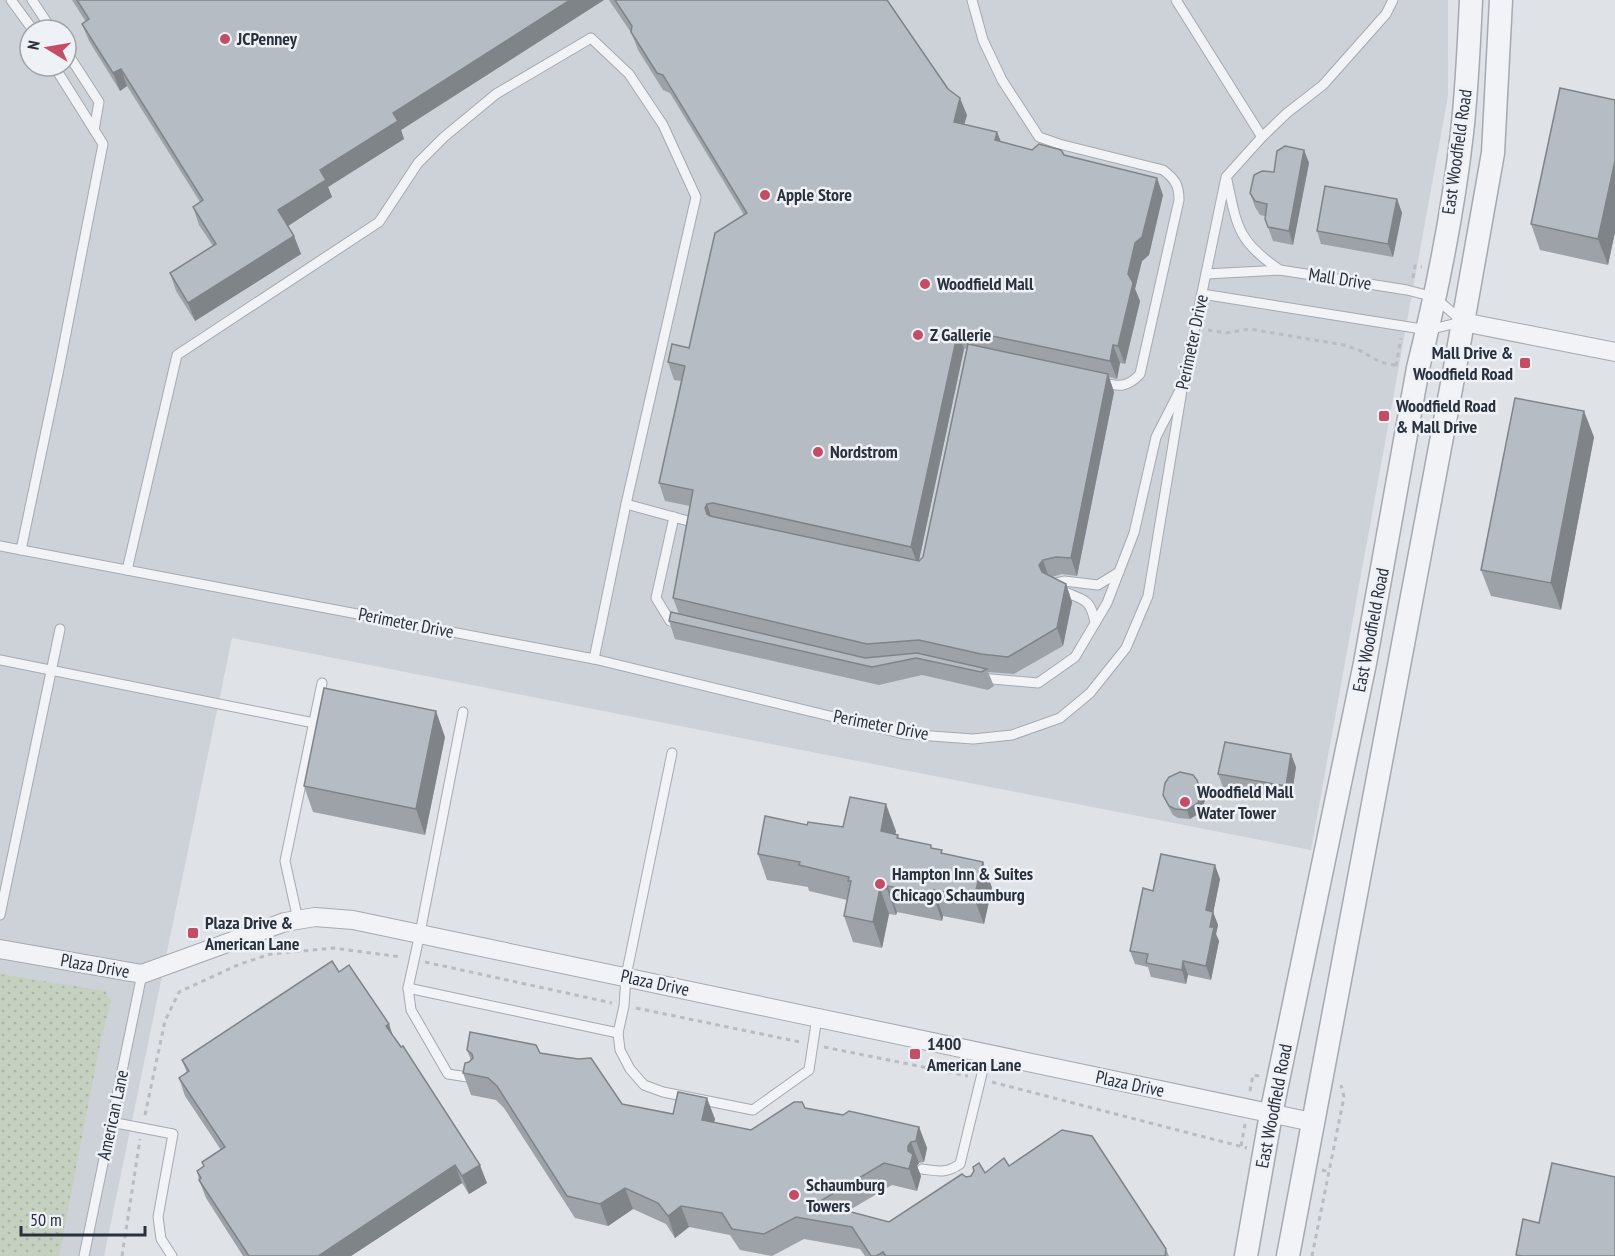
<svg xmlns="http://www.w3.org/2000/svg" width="1615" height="1256" font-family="'PT Sans Narrow',sans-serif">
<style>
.built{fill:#cdd2d9;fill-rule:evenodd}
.grass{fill:url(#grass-dots)}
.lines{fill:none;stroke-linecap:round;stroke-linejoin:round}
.service-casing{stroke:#a5a9b1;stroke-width:11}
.minor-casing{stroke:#a5a9b1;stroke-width:20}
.tertiary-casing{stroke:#a5a9b1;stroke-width:25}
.path{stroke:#b9bdc2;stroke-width:3;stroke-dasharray:4.5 4.5;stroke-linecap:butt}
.service{stroke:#f1f3f6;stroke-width:9}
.minor{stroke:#f1f3f6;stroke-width:18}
.tertiary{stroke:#f1f3f6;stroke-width:22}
.wall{fill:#9da2a8;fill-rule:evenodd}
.shaded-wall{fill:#7f8488}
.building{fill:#b6bcc3;stroke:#7f8488;stroke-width:1.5}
.poi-dot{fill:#c34d65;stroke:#eef1f5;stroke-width:2}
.labels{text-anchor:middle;stroke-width:5;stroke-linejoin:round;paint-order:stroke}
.poi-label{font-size:18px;font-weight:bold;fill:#29313d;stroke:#eef1f5;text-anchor:start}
.street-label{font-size:18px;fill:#29313d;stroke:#eef1f5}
</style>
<defs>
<pattern id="grass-dots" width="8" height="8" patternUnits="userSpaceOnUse" patternTransform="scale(1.5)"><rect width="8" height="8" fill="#c5d0c1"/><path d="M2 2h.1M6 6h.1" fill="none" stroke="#a9b3a7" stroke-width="1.8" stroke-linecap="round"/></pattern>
</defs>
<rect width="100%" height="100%" fill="#dfe2e7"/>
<!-- built -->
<path class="built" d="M0,0H1448V96L1311,850L232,638L104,1256H0ZM30,30H66V66H30Z"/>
<!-- grass -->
<path class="grass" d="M0,974L105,991L111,1002L101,1039L59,1256H0Z"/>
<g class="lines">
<!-- service casing -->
<g class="service-casing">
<g id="service">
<path d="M11,0L33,30"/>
<path d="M32,0L52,30"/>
<path d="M972,0L983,40L1002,80L1039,137L1059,144L1163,170C1175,179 1179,185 1179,200L1140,374C1126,389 1118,386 1099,382"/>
<path d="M1176,0L1262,137"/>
<path d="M66,51L99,102L94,130"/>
<path d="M1227,180C1237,227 1238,242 1280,270"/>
<path d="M1206,274L1280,270L1407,290L1434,297L1461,320"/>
<path d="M1202,294L1428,330L1461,322"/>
<path d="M626,504L688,521"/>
<path d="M674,517L656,598L670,621L679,623"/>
<path d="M0,546L594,659L904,734L973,739L1012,735L1060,718L1090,693L1126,648L1148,596L1183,384L1226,177L1262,137L1287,113L1323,85L1386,14L1393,0"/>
<path d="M21,550L59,369L103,144L54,66"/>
<path d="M127,570L177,355L379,222L418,163L444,137L496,94L591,38L629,74L663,125L696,197L626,504L594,659"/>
<path d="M1052,584L1064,581L1098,585L1119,572"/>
<path d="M1059,589C1080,601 1090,594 1095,623"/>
<path d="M0,660L314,723"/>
<path d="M980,678L1038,683L1075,657L1107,603L1134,533L1156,437L1179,392"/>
<path d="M463,712L420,933L408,988L618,1033"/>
<path d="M672,753L626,976L624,1006L618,1033L620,1050L630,1069L644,1085L663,1092L753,1110L809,1070L817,1017"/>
<path d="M0,915L60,629"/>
<path d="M298,920L285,861L322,683"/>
<path d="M408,988L411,1010L448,1074L474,1078"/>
<path d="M111,1122L173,1134L158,1217L161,1239L172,1256"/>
<path d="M922,1169C939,1171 945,1174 960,1164L987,1053"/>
<path d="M84,1256L142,974"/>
</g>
</g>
<!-- minor casing -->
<g class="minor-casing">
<g id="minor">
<path d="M1463,322L1615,352"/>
<path d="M0,949L142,974L285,922L315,917L353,920L1312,1122"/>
</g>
</g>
<!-- tertiary casing -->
<g class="tertiary-casing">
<g id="tertiary">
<path d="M1246,1256L1271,1114L1365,663L1418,368C1437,292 1453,212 1462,133C1467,89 1469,44 1471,0"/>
<path d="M1288,1256L1454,373L1493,153L1501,0"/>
</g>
</g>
<!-- path -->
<g class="path">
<path d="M1413,278L1415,266L1422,267"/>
<path d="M1208,330L1226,333L1249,329L1344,345L1359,350L1380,362L1399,366"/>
<path d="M1396,366L1401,338"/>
<path d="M425,962L612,1003"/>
<path d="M636,1008L800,1042"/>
<path d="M824,1047L968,1076"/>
<path d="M992,1082L1247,1148"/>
<path d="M1250,1091L1253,1075L1260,1076"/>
<path d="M145,1115L165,1021L179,992L240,964L271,954L333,948L401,957"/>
<path d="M1241,1146L1245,1124"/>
<path d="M1322,1170L1330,1172"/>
<path d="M122,1256L140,1139"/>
<path d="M1312,1256L1344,1097L1341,1085"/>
</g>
<!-- service -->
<use href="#service" class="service"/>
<!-- minor -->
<use href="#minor" class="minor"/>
<!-- tertiary -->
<use href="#tertiary" class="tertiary"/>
</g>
<!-- wall -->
<g class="wall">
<path d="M72,0H604L401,130L404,139L328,187L332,197L288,226L294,236L301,254L195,321L176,291L170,273L213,246L199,225L193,207L200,202L127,86L120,91L89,41L82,24L86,22Z"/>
<path d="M609,0H887L967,115L964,124L997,132L1001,142L1032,150L1064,155L1163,195L1149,255L1142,261L1135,289L1140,301L1125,364L1120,363L1117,379L1109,377L1114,392L1077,576L1062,574L1052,577L1066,584L1072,602L1063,646L1014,674L988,672L994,686L988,690L922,675L879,685L675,639L669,621L679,614L673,598L690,506L665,501L659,483L681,381L674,380L668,362L689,348L744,215L670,93L663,90L638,50L632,34ZM967,348L923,557L919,561L964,349Z"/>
<path d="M1615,100V232L1608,265L1540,250L1531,224Z"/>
<path d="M1304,150L1309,163L1293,245L1273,241L1265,219V216L1260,215L1255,207L1250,193L1274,172Z"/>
<path d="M1397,199L1402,213L1393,257L1321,244L1317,231Z"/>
<path d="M1594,437L1561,610L1491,596L1481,570Z"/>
<path d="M445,737L425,835L313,812L304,786Z"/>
<path d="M1296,767L1291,800L1223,787L1218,774Z"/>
<path d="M1163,795L1205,800L1201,812L1190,819L1178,818L1173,815L1167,804Z"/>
<path d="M807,825L896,831L895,835H898L899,839L943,854L983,862L992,888L984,924L943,916L942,921L897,912L896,915L889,914L882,948L853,942L844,916L847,900L809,891L808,887L767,880L758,854Z"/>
<path d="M1220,879L1213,912L1218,925L1216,934L1219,941L1211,980L1188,975L1186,984L1151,977L1148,967L1135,964L1130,951L1153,891Z"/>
<path d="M394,1037L487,1183L469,1194L462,1183L351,1256H243L206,1198L199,1180L197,1171L204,1166L221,1150L185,1096L179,1078L187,1073L182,1060Z"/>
<path d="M467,1050L540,1053L622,1104L673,1114L715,1119L714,1122L751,1130L805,1108L919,1127L927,1148L924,1162L919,1163L917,1166L921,1176L917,1191L892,1185L848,1211L889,1222L966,1177L1009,1166L1166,1249L1169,1256H865L860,1249L804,1239L772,1256L740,1250L730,1235L689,1227L675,1238L666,1224L633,1209L608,1226L575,1218L504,1108L496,1100L471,1095L463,1073L471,1060Z"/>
</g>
<!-- shaded-wall -->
<g class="shaded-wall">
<path d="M570,0H604L401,130L404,139L328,187L332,197L285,228L278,210L320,170L393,113Z"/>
<path d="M121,69L127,86L120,91L113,73Z"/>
<path d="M960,98L967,115L960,139L954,122Z"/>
<path d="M997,132L1004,150L995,140Z"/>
<path d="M1304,150L1309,163L1293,245L1289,231Z"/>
<path d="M1615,161V232L1608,265L1598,239Z"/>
<path d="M1157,178L1163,195L1149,255L1142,261L1135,289L1140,301L1125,364L1118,346L1128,274L1135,243Z"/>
<path d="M1397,199L1402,213L1393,257L1388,244Z"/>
<path d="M294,236L301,254L195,321L188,303Z"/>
<path d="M958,331L964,349L918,565L911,547Z"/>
<path d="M1113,345L1120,363L1117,379L1110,361Z"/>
<path d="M1108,374L1114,392L1077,576L1071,558Z"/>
<path d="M1584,411L1594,437L1561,610L1551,583Z"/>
<path d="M707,504L713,522L711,526L705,508Z"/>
<path d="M1043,560L1049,578L1045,583L1039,565Z"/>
<path d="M1066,584L1072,602L1063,646L1057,628Z"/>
<path d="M436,711L445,737L425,835L416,809Z"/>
<path d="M1291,754L1296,767L1291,800L1286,786Z"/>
<path d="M1197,780L1205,800L1201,812L1190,819L1187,810Z"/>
<path d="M886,804L896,831L890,857L881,831Z"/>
<path d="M983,862L992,888L984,924L974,898Z"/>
<path d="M1215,865L1220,879L1211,924L1206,910Z"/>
<path d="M888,886L897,912L896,915L887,889Z"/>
<path d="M880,888L889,914L882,948L873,922Z"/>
<path d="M934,890L943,916L942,921L933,895Z"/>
<path d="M1213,912L1218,925L1216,934L1219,941L1211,980L1206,966L1210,927Z"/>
<path d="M1183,961L1188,975L1186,984L1182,970Z"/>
<path d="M389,1024L395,1042L386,1026Z"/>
<path d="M707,1098L715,1119L710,1141L702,1120Z"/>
<path d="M919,1127L927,1148L924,1162L916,1141Z"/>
<path d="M911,1142L919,1163L917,1166L921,1176L917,1191L909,1169L908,1146Z"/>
<path d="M455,1165L462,1183L351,1256H318Z"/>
<path d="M480,1165L487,1183L469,1194L462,1176Z"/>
<path d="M625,1188L633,1209L608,1226L600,1204Z"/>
<path d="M681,1206L689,1227L675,1238L668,1216Z"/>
</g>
<!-- building -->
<g class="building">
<path d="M77,0H570L393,113L398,121L320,170L326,180L278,210L294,236L188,303L170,273L216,244L193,207L203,200L121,69L113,73L82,24L89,19Z"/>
<path d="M615,0H887L948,89L960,98L954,122L997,132L995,140L1032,150L1039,144L1061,150L1064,155L1157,178L1142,237L1135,243L1128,274L1133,283L1118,346L1113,345L1110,361L964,330L958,331L911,547L713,503L707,504L705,508L707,514L710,516L919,561L923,557L968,344L1108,374L1071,558L1056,557L1043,560L1039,565L1042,572L1066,584L1057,628L1008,657L981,654L919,640L867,644L673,598L693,490L659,483L685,366L668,362L672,344L689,348L715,233L747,213L663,75L657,73L631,32L632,26Z"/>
<path d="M1560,88L1615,100V161L1598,239L1531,224Z"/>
<path d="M1285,146L1304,150L1289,231L1268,227L1265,219L1267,204L1255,201L1250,193L1254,175L1262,171L1274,172L1277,151Z"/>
<path d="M1325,186L1397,199L1388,244L1317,231Z"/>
<path d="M1515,398L1584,411L1551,583L1481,570Z"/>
<path d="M671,612L865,658L917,653L987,669L981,672L916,658L872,667L669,621Z"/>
<path d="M324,688L436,711L416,809L304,786Z"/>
<path d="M1225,742L1291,754L1286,786L1218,774Z"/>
<path d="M1180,772L1193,775L1197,780L1201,791L1198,803L1187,810L1175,809L1169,806L1163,795L1165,783L1169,777Z"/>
<path d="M850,797L886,804L881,831L898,835L897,838L931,845V848L942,850L941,853L983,862L974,898L934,890L933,895L888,886L887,889L880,888L873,922L844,916L851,881H848L849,877L799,865L800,862L758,854L765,816L807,825L808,822L843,827Z"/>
<path d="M1161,854L1215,865L1206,910L1213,912L1210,927H1214L1206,966L1183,961L1182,970L1146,963L1148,954L1130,951L1143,888L1153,891Z"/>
<path d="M332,961L339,972L349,965L389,1024L386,1026L401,1047L403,1046L480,1165L462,1176L455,1165L318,1256H249L199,1180L201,1178L197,1171L204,1166L202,1162L225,1147L179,1078L189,1071L182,1060Z"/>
<path d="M470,1032L536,1045L540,1053L578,1059L591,1058L622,1104L673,1114L678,1092L707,1098L702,1120L751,1130L794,1102H802L805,1108L843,1115L849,1111L919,1127L916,1141L911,1142L908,1146V1151L913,1154L909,1169L884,1163L817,1203L889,1222L962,1174L966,1177L971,1176L974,1171L973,1167L979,1163L985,1173L1004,1158L1009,1166L1062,1130L1092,1136L1166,1249L1165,1256H886L883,1252L876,1256H871L852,1227L796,1217L764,1234L732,1229L722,1213L681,1206L668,1216L658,1203L625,1188L600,1204L567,1196L497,1086L488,1078L463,1073L465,1063L469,1062L473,1058L472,1054L467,1050Z"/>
<path d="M1552,1163L1615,1177V1256H1522L1516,1255L1523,1219L1539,1223Z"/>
</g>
<!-- markers -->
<g class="poi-dot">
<circle cx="225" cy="39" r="6"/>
<circle cx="765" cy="195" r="6"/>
<circle cx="925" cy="284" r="6"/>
<circle cx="918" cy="335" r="6"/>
<rect x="1519" y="357" width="12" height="12" rx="3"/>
<rect x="1378" y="410" width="12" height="12" rx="3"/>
<circle cx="818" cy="452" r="6"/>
<circle cx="1185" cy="802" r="6"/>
<circle cx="880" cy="884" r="6"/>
<rect x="187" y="927" width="12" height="12" rx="3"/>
<rect x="909" y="1048" width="12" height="12" rx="3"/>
<circle cx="794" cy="1195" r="6"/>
</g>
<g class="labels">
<!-- poi labels -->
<g class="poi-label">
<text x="237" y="45">JCPenney</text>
<text x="777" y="201">Apple Store</text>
<text x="937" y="290">Woodfield Mall</text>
<text x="930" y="341">Z Gallerie</text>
<text x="1513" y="359" text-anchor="end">Mall Drive &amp;<tspan x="1513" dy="21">Woodfield Road</tspan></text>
<text x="1396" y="412">Woodfield Road<tspan x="1396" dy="21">&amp; Mall Drive</tspan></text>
<text x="830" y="458">Nordstrom</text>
<text x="1197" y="798">Woodfield Mall<tspan x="1197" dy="21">Water Tower</tspan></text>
<text x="892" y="880">Hampton Inn &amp; Suites<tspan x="892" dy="21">Chicago Schaumburg</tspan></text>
<text x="205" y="929">Plaza Drive &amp;<tspan x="205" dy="21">American Lane</tspan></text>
<text x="927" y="1050">1400<tspan x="927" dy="21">American Lane</tspan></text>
<text x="806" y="1191">Schaumburg<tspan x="806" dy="21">Towers</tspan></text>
</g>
<!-- street labels -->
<g class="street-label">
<text transform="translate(1457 152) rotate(-82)" y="6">East Woodfield Road</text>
<text transform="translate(1340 279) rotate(9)" y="6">Mall Drive</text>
<text transform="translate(1192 342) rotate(-78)" y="6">Perimeter Drive</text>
<text transform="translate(406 623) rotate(11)" y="6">Perimeter Drive</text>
<text transform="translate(1371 630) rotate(-79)" y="6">East Woodfield Road</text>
<text transform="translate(881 725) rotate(11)" y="6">Perimeter Drive</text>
<text transform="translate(95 966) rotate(10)" y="6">Plaza Drive</text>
<text transform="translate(655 983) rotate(12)" y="6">Plaza Drive</text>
<text transform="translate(1130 1084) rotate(12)" y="6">Plaza Drive</text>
<text transform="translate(1274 1106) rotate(-79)" y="6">East Woodfield Road</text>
<text transform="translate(113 1115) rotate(-78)" y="6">American Lane</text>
</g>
</g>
<!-- north arrow -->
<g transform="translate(48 48) rotate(281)"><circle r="28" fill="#eef1f5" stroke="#9fa4ab" stroke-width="1.5"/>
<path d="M0-4.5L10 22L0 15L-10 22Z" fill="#c34d65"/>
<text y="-9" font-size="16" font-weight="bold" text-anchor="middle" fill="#29313d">N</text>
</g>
<!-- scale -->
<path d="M21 1226v9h124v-9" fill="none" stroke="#29313d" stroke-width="3"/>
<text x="30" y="1226" font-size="18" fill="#29313d" stroke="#eef1f5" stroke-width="4.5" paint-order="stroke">50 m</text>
</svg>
